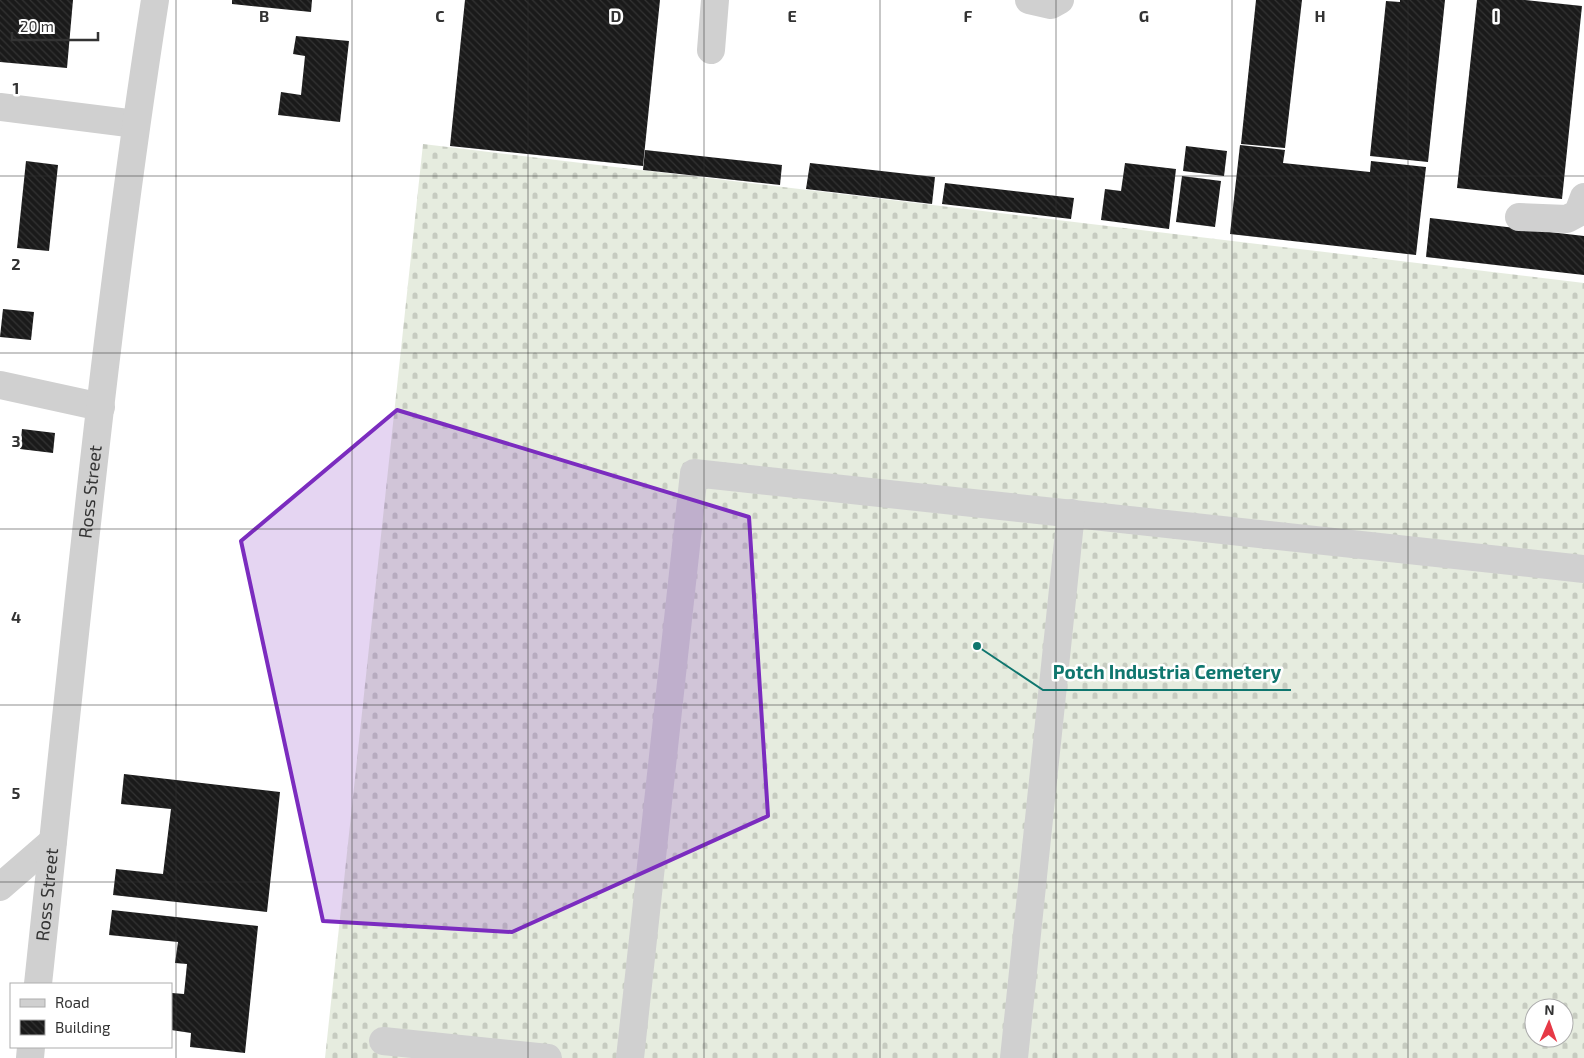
<svg xmlns="http://www.w3.org/2000/svg" width="1584" height="1058" font-family="'Exo 2',sans-serif">
<style>
.cemetery{fill:url(#cemetery-stones);fill-rule:evenodd}
.building{fill:url(#building-back-hatch)}
.lines{fill:none;stroke-linecap:round;stroke-linejoin:round}
.minor{stroke:#d0d0d0;stroke-width:28}
.marked{fill:#7b2cbf;fill-opacity:0.2;stroke:#7b2cbf;stroke-width:4;stroke-linejoin:round}
.grid{fill:none;stroke:#333;stroke-width:1;stroke-opacity:0.55}
.labels{text-anchor:middle;stroke-width:5;stroke-linejoin:round;paint-order:stroke}
.street-label{font-size:18px;fill:#333;stroke:#fff}
.grid-label{font-size:16px;text-anchor:middle;font-weight:bold;fill:#333;stroke:#fff;stroke-width:5;stroke-linejoin:round;paint-order:stroke}
.leader{fill:none;stroke:#0f766e;stroke-width:2}
.callout-dot{fill:#0f766e;stroke:#fff;stroke-width:2}
.callout-label{font-size:19px;text-anchor:middle;font-weight:bold;fill:#0f766e;stroke:#fff;stroke-width:5;stroke-linejoin:round;paint-order:stroke}
</style>
<defs>
<pattern id="cemetery-stones" width="16" height="16" patternUnits="userSpaceOnUse" patternTransform="scale(1.25)"><rect width="16" height="16" fill="#e6ecdf"/><path d="M2 7V4a2 2 0 0 1 4 0v3zM10 15v-3a2 2 0 0 1 4 0v3z" fill="#c6cbc0"/></pattern>
<pattern id="building-back-hatch" width="6" height="6" patternUnits="userSpaceOnUse" patternTransform="scale(1.25)"><rect width="6" height="6" fill="#1a1a1a"/><path d="M-1 5l2 2M0 0l6 6M5-1l2 2" fill="none" stroke="#333"/></pattern>
</defs>
<rect width="100%" height="100%" fill="#fff"/>
<!-- cemetery -->
<path class="cemetery" d="M423,144L1584,283V1058H325ZM1534,1008H1564V1038H1534Z"/>
<!-- building -->
<g class="building">
<path d="M0,0H73L67,68L0,62Z"/>
<path d="M232,0H312L311,12L232,4Z"/>
<path d="M465,0H660L643,166L450,146Z"/>
<path d="M1256,0H1302L1285,148L1241,144Z"/>
<path d="M1400,0H1445L1428,162L1370,156L1386,1L1400,2Z"/>
<path d="M1477,0H1525L1582,6L1562,199L1457,188Z"/>
<path d="M296,36L349,41L340,122L278,115L281,92L301,95L305,56L293,54Z"/>
<path d="M1240,145L1285,150L1283,163L1370,172L1371,161L1426,167L1416,255L1230,234Z"/>
<path d="M1186,146L1227,151L1224,176L1183,171Z"/>
<path d="M645,150L782,165L780,185L643,170Z"/>
<path d="M26,161L58,165L49,251L17,248Z"/>
<path d="M810,163L935,177L932,204L806,189Z"/>
<path d="M1125,163L1176,169L1169,229L1101,220L1105,189L1121,191Z"/>
<path d="M1182,176L1221,181L1215,227L1176,222Z"/>
<path d="M945,183L1074,198L1071,219L942,204Z"/>
<path d="M1430,218L1584,236V275L1426,257Z"/>
<path d="M3,309L34,312L31,340L0,337Z"/>
<path d="M22,429L55,433L53,453L20,449Z"/>
<path d="M124,774L280,792L267,912L113,895L116,869L163,874L171,809L121,804Z"/>
<path d="M112,910L258,926L245,1053L190,1047L191,1033L171,1030L172,993L184,994L187,964L175,963L178,942L109,935Z"/>
</g>
<g class="lines">
<!-- minor -->
<g class="minor">
<path d="M1029,0L1051,5L1060,0"/>
<path d="M711,50L715,0"/>
<path d="M0,107L136,124"/>
<path d="M1519,217L1567,219L1578,213L1584,197"/>
<path d="M0,385L101,407"/>
<path d="M0,887L53,841"/>
<path id="s1" d="M38,984C73,656 104,326 155,0"/>
<path d="M383,1041L548,1058"/>
<path d="M30,1058L31,1047"/>
<path d="M630,1058L694,473L1584,569"/>
<path d="M1014,1058L1071,513"/>
</g>
</g>
<!-- marked area -->
<path class="marked" d="M397,410L749,517L768,816L512,932L323,921L241,541Z"/>
<!-- grid -->
<path class="grid" d="M176,0V1058M352,0V1058M528,0V1058M704,0V1058M880,0V1058M1056,0V1058M1232,0V1058M1408,0V1058M0,176H1584M0,353H1584M0,529H1584M0,705H1584M0,882H1584"/>
<g class="labels">
<!-- street labels -->
<g class="street-label">
<text dy="6" stroke="none"><textPath href="#s1" startOffset="495">Ross Street</textPath></text>
<text dy="6" stroke="none"><textPath href="#s1" startOffset="90">Ross Street</textPath></text>
</g>
</g>
<g class="grid-label">
<text x="264" y="22">B</text>
<text x="440" y="22">C</text>
<text x="616" y="22">D</text>
<text x="792" y="22">E</text>
<text x="968" y="22">F</text>
<text x="1144" y="22">G</text>
<text x="1320" y="22">H</text>
<text x="1496" y="22">I</text>
<text x="16" y="94">1</text>
<text x="16" y="270">2</text>
<text x="16" y="447">3</text>
<text x="16" y="623">4</text>
<text x="16" y="799">5</text>
</g>
<!-- callouts -->
<path class="leader" d="M977 646L1043 690H1291"/>
<circle class="callout-dot" cx="977" cy="646" r="5"/>
<g class="callout-label">
<text x="1167" y="679">Potch Industria Cemetery</text>
</g>
<!-- legend -->
<rect x="10" y="983" width="162" height="65" fill="#ffffff" stroke="#adadad"/>
<rect x="20" y="999" width="25" height="8" fill="#d0d0d0" stroke="#adadad"/>
<text x="55" y="1008" font-size="15" fill="#333333">Road</text>
<rect x="20" y="1020" width="25" height="15" fill="url(#building-back-hatch)" stroke="#adadad"/>
<text x="55" y="1033" font-size="15" fill="#333333">Building</text>
<!-- north arrow -->
<g transform="translate(1549 1023) rotate(2)"><circle r="24" fill="#ffffff" stroke="#adadad"/>
<path d="M0-4L9 19L0 12L-9 19Z" fill="#e63946"/>
<text y="-8" font-size="14" font-weight="bold" text-anchor="middle" fill="#333333">N</text>
</g>
<!-- scale -->
<path d="M12 32v8h86v-8" fill="none" stroke="#333333" stroke-width="2.5"/>
<text x="20" y="32" font-size="15" fill="#333333" stroke="#ffffff" stroke-width="4" paint-order="stroke">20 m</text>
</svg>
